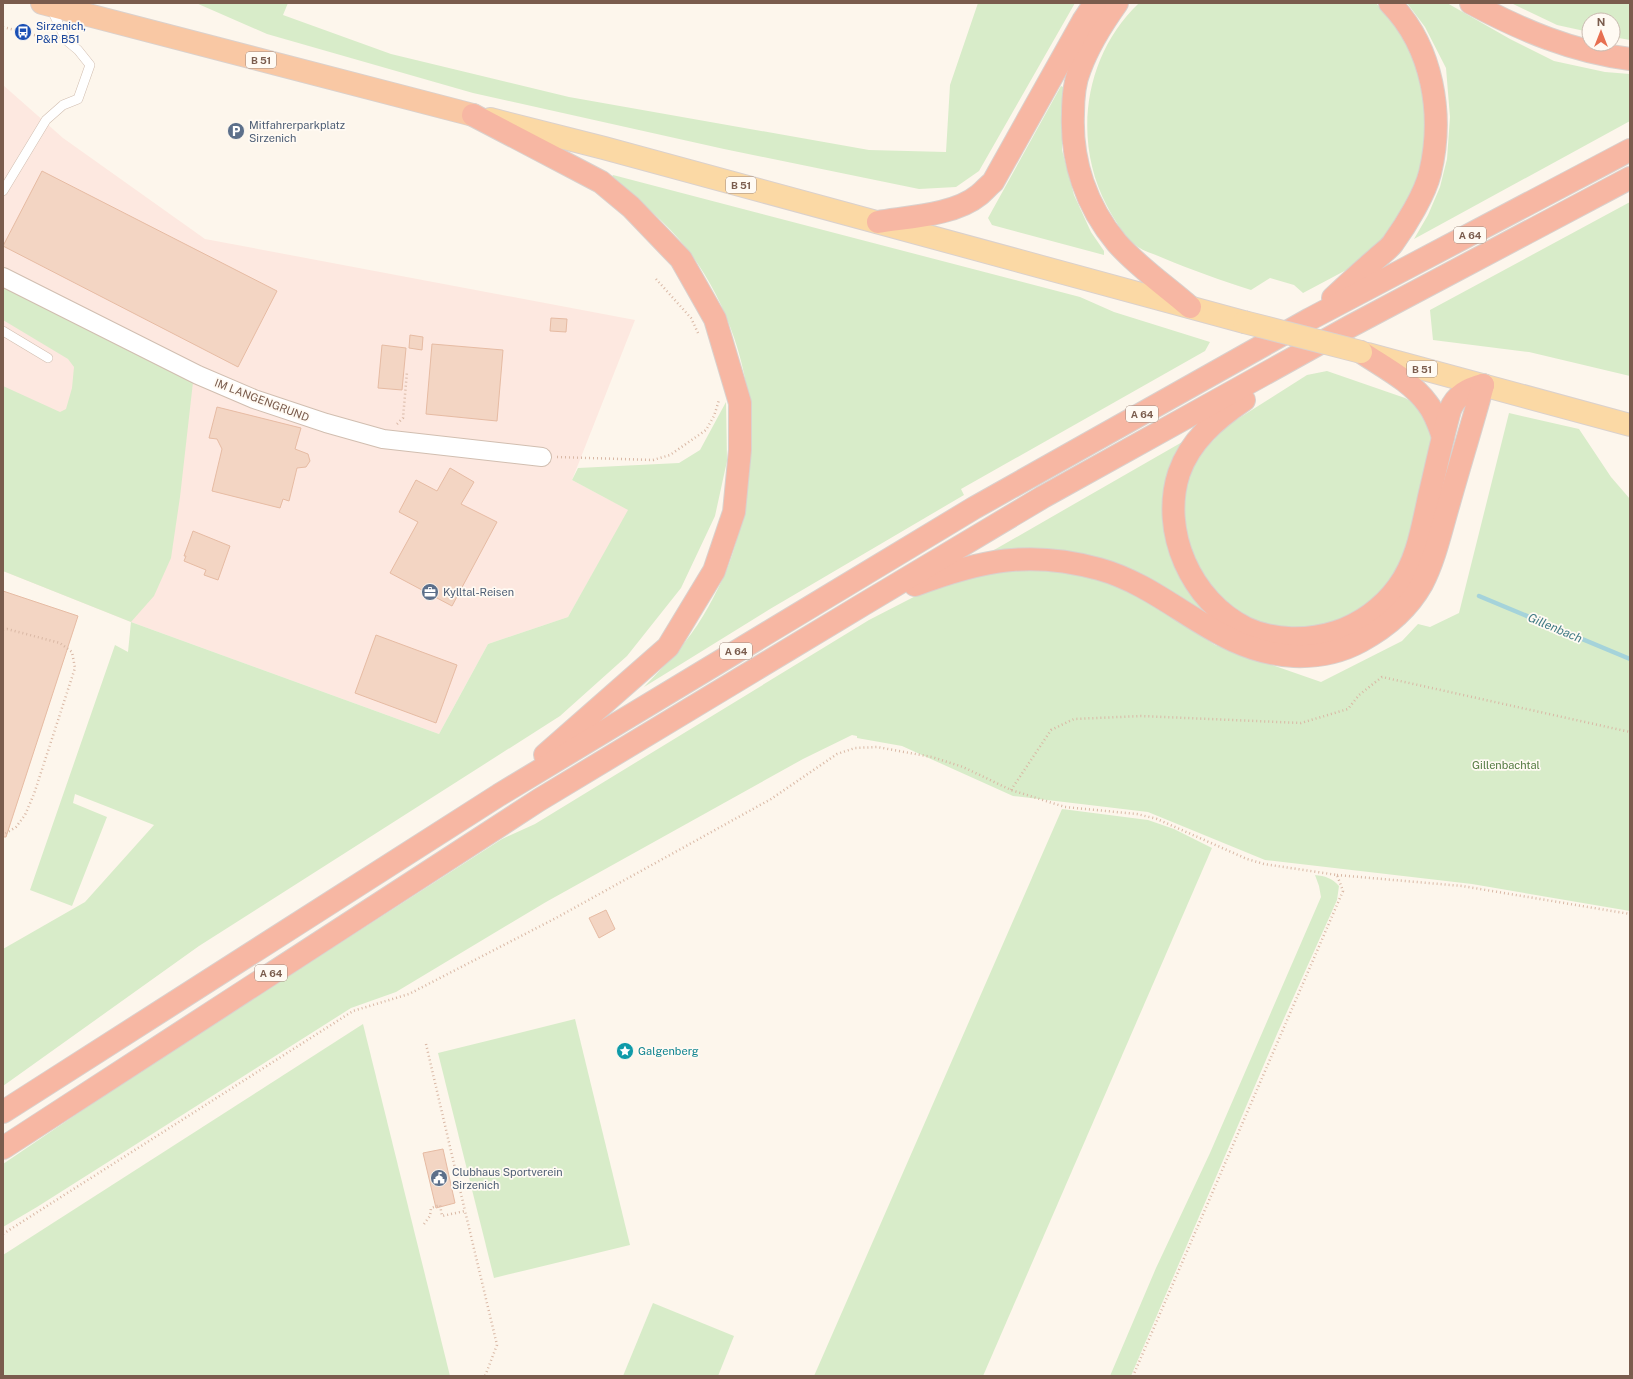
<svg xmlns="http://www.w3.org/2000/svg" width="1633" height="1379" font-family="'Public Sans',sans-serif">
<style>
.commercial{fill:#fde8e0}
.green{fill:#d8ecc9}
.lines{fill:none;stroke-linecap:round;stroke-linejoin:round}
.stream{stroke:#a5d3da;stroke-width:4.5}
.building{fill:#f3d5c3;stroke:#e6bba3}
.service-casing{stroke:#d1beb0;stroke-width:10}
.minor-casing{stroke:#d1beb0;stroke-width:20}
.primary-casing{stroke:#dad1cd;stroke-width:24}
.trunk-casing{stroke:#dad1cd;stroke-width:24}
.motorway-casing{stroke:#dad1cd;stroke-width:24}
.path{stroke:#d9b8a5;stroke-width:2.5;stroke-dasharray:1 3;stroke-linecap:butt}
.service{stroke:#fff;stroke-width:9}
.minor{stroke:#fff;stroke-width:18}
.primary{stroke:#fbd9a5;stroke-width:22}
.trunk{stroke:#f9c8a4;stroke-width:22}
.motorway{stroke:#f7b7a3;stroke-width:22}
.primary-bridge-casing{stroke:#dad1cd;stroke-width:24;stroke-linecap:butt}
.primary-bridge{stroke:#fbd9a5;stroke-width:22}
.labels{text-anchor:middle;stroke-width:3.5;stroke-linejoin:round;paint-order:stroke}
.shield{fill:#fffaf3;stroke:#a28b7f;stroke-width:1}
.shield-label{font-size:10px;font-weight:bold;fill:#7a5c4d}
.transit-label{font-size:11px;fill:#164399;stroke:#fffaf3;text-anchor:start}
.service-label{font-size:11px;fill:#4e5e75;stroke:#fffaf3;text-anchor:start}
.street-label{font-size:11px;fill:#7a5c4d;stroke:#fffaf3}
.park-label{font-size:11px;fill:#537a41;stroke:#fffaf3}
.culture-label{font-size:11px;fill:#0d838f;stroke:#fffaf3;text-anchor:start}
.water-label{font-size:12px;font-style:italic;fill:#437c86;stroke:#fffaf3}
</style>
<rect width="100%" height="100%" fill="#fdf6ec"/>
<!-- commercial -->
<path class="commercial" d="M3,85L63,138L205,239L635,320L572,480L629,510L568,617L488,644L439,734L131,622L3,571Z"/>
<!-- green -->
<g class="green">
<path d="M196,3H288L283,15L391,54L569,97L869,150L946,152L950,85L978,3H1075L979,171L956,187L919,189L724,149L473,93L267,34Z"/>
<path d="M1139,3H1376L1398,28L1417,63L1429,123L1418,186L1385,240L1352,267L1303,293L1294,285L1270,278L1251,290C1220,280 1192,270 1163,258C1155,254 1145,252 1138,247C1125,238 1114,219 1107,206C1072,140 1084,55 1139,3Z"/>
<path d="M1407,3H1447L1510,39L1554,61L1605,72L1630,74V121L1414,239L1428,215L1440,187L1447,159L1450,117L1446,68L1425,27Z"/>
<path d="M1511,3H1630V40L1613,37V20H1589V32L1557,25Z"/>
<path d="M1061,86L1065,88L1062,118V150L1074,195L1091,232L1104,251V255L992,225L988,218Z"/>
<path d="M613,175L1080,297L1114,312L1210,342L1205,351L961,489L964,495L770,609L644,687C658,672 672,658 685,642C702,621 716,594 727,569C736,547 741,523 745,499C748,477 752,455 751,433C750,369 727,301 688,250C666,222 639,200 611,178Z"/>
<path d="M1630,202V376L1529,352L1433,340L1430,310Z"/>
<path d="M3,284L193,382L180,497L171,558L154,596L131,622L439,734L488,644L568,617L628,510L572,480L578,468L679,463L700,450L726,402L727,461L715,516L681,588L627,656L560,716L199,946L3,1086V949L85,902L154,825L75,794L73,803L107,817L72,906L30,890L115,645L128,652L131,622L3,571V386L60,412L66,409L72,388L74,367L68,359L3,320Z"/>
<path d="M1327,371L1405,398L1416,404L1427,416L1433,445L1406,557L1388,588L1364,610L1309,631L1277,628L1247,620L1219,602L1185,543L1181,513L1188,475L1201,453L1228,425L1307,375Z"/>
<path d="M1509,413L1579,429L1611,477L1630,499V911L1472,884L1265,860L1148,812L1013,796L902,746L857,738V736L852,735L803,759L546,902L396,992L351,1008L37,1207L3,1227V1164L130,1078L502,839L535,824L869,620L937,585L986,569L1080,572L1137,594L1215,645L1321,682L1402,641L1418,624L1430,627L1459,613Z"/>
<path d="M1184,441L1167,502L1211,613L1205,618L1182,602L997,553L994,550Z"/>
<path d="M1062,809L1148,820L1174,829L1212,848L983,1376H814Z"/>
<path d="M1315,875C1325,876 1332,878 1339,886L1337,900L1277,1034L1131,1376H1110L1156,1268L1210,1153L1321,897L1319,886Z"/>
<path d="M575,1019L630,1245L494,1278L438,1053Z"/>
<path d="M363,1024L450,1376H3V1255Z"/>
<path d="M653,1303L734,1336L718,1376H623Z"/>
</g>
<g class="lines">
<!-- stream -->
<path class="stream" d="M1479,596L1630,659"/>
</g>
<!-- building -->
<g class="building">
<path d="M42,171L277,291L238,367L3,246Z"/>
<path d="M551,318L567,319L566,332L550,331Z"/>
<path d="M410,335L423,337L422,350L409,348Z"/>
<path d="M432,344L503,350L497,421L426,414Z"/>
<path d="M382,345L406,348L402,390L378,388Z"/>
<path d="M217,407L301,428L295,449L308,454L310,461L306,467L297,468L289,501L283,499L280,508L212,491L222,449L217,439L209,438Z"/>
<path d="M450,468L474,482L461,504L497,522L452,606L390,573L418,522L399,512L416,480L437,491Z"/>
<path d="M193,531L230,546L218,580L204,575L206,570L184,561L186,556H184Z"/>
<path d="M3,591L78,616L6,837H3Z"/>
<path d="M376,635L457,665L436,723L355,693Z"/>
<path d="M606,910L615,929L599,938L589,918Z"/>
<path d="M443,1149L455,1203L436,1208L423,1153Z"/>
</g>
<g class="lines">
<!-- service casing -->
<g class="service-casing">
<g id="service">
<path d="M3,191L46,120L63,105L78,99L90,65L78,50L66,40L51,8"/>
<path d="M3,331L48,358"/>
</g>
</g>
<!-- minor casing -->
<g class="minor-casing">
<path id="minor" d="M3,277L198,375L254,399L326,423L383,439L542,457"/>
</g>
<!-- primary casing -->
<g class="primary-casing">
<g id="primary">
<path d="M490,119L604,148L1244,322"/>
<path d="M1368,354L1630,425"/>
</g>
</g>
<!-- trunk casing -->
<g class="trunk-casing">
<path id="trunk" d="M42,3L473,115"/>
</g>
<!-- motorway casing -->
<g class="motorway-casing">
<g id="motorway">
<path d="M1117,3C1102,24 1089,44 1080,69C1074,83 1073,99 1073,114C1071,161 1086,206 1117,243C1138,267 1166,286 1190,307"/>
<path d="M1471,3C1521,30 1573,52 1630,59"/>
<path d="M473,115L601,182L631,207L681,259L715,319L740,403V450L734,512L714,571L668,647L545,755"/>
<path d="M878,222C908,217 955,215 979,195C984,191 988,186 993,182L1083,21L1095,3"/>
<path d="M1333,298C1347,285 1361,272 1376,259C1381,254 1389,249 1393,243C1406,225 1425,194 1430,173C1444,115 1433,47 1390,3"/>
<path d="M1361,352C1383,367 1411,381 1427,403C1435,413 1439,425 1443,437"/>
<path d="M1244,400C1216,419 1190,441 1179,473C1160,531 1191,601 1246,628C1274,641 1308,641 1336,632C1360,624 1383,608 1398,587C1417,561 1422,529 1429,497C1436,468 1442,439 1450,410C1456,395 1468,389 1483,385"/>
<path d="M915,585C981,560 1030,550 1099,569C1171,589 1215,652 1294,656C1318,657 1341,652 1361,641C1387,627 1408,609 1422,584C1435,559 1441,530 1449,503C1460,464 1472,425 1483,385"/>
<path d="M3,1112L499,795L974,508L1310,319L1630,150"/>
<path d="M3,1148L539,800L864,604L1043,497L1351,326L1630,178"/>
</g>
</g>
<!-- path -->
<g class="path">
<path d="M3,27L53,40"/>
<path d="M656,279L691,318L698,333"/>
<path d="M397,424L403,418L407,372"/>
<path d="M557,457L653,460L670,455L706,430L714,416L719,400"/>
<path d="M3,630L7,629L60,643L72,652L75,668L34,794L25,815L16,827L3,835"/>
<path d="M1011,790L1051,730L1074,719L1141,716L1301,723L1348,709L1359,695L1382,677L1630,732"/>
<path d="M1337,875L1462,886L1630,914"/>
<path d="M426,1044L465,1211"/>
<path d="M424,1224L430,1216L431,1208L440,1205L442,1216L465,1211L497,1345L485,1376"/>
<path d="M3,1234L353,1011L409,994L556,918L771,799L837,754L855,748L877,747L932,757L963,767L1011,790L1065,807L1137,814L1157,819L1247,859L1264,864L1337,875L1343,891L1133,1376"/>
</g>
<!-- service -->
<use href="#service" class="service"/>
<!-- minor -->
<use href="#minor" class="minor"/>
<!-- primary -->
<use href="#primary" class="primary"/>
<!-- trunk -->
<use href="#trunk" class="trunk"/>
<!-- motorway -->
<use href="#motorway" class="motorway"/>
<!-- primary-bridge casing -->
<g class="primary-bridge-casing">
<path id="primary-bridge" d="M1244,322L1361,352"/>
</g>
<!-- primary-bridge -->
<use href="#primary-bridge" class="primary-bridge"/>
</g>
<!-- icons -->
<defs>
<g id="bus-disc" transform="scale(0.9)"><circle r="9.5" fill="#1a4fb4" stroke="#fffaf3"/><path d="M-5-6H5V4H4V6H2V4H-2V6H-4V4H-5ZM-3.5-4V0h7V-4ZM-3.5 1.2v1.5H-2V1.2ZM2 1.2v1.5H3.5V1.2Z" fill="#fff"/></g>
<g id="parking-disc" transform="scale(0.9)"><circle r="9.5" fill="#5c6f8a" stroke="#fffaf3"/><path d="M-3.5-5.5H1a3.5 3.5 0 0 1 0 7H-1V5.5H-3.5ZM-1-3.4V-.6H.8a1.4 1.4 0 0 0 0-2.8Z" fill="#fff"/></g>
<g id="office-disc" transform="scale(0.9)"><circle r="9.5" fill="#5c6f8a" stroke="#fffaf3"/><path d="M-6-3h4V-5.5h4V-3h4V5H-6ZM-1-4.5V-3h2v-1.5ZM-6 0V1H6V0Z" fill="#fff"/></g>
<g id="sight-disc" transform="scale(0.9)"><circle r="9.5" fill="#0f9aa8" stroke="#fffaf3"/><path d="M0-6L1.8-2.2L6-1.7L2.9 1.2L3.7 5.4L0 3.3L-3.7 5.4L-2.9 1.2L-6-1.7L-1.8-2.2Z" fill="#fff"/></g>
<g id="civic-disc" transform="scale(0.9)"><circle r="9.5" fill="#5c6f8a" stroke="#fffaf3"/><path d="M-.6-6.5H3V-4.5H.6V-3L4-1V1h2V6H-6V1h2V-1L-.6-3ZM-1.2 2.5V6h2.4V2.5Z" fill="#fff"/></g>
</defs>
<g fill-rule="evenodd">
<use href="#bus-disc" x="23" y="32"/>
<use href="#parking-disc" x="236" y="131"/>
<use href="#office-disc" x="430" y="592"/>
<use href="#sight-disc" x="625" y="1051"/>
<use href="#civic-disc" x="439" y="1178"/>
</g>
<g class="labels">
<!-- shield labels -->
<g class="shield">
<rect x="246" y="52" width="30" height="16" rx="3"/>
<rect x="726" y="177" width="30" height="16" rx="3"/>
<rect x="1454" y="227" width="32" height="16" rx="3"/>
<rect x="1407" y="361" width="30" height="16" rx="3"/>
<rect x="1126" y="406" width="32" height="16" rx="3"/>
<rect x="720" y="643" width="32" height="16" rx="3"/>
<rect x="255" y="965" width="32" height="16" rx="3"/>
</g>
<g class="shield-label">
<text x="261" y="64">B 51</text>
<text x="741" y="189">B 51</text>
<text x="1470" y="239">A 64</text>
<text x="1422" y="373">B 51</text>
<text x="1142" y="418">A 64</text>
<text x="736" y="655">A 64</text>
<text x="271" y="977">A 64</text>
</g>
<!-- transit labels -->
<g class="transit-label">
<text x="36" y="30">Sirzenich,<tspan x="36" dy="13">P&amp;R B51</tspan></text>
</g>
<!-- service labels -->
<g class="service-label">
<text x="249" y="129">Mitfahrerparkplatz<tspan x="249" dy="13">Sirzenich</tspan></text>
<text x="443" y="596">Kylltal-Reisen</text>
<text x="452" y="1176">Clubhaus Sportverein<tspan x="452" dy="13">Sirzenich</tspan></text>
</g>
<!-- street labels -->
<g class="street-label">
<text transform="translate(262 400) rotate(21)" y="4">IM LANGENGRUND</text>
</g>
<!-- park labels -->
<g class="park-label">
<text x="1506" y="769">Gillenbachtal</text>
</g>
<!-- culture labels -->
<g class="culture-label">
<text x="638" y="1055">Galgenberg</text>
</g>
<!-- water labels -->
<g class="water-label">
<text transform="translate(1555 628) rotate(23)" y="4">Gillenbach</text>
</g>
</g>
<!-- border -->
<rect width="1633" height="1379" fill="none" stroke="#7a5c4d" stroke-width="8"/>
<!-- north arrow -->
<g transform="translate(1601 32)"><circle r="19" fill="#fffaf3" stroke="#cabbb1"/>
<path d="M0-3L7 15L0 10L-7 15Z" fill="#e76f51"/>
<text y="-6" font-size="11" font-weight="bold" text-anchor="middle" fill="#7a5c4d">N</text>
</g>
</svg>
